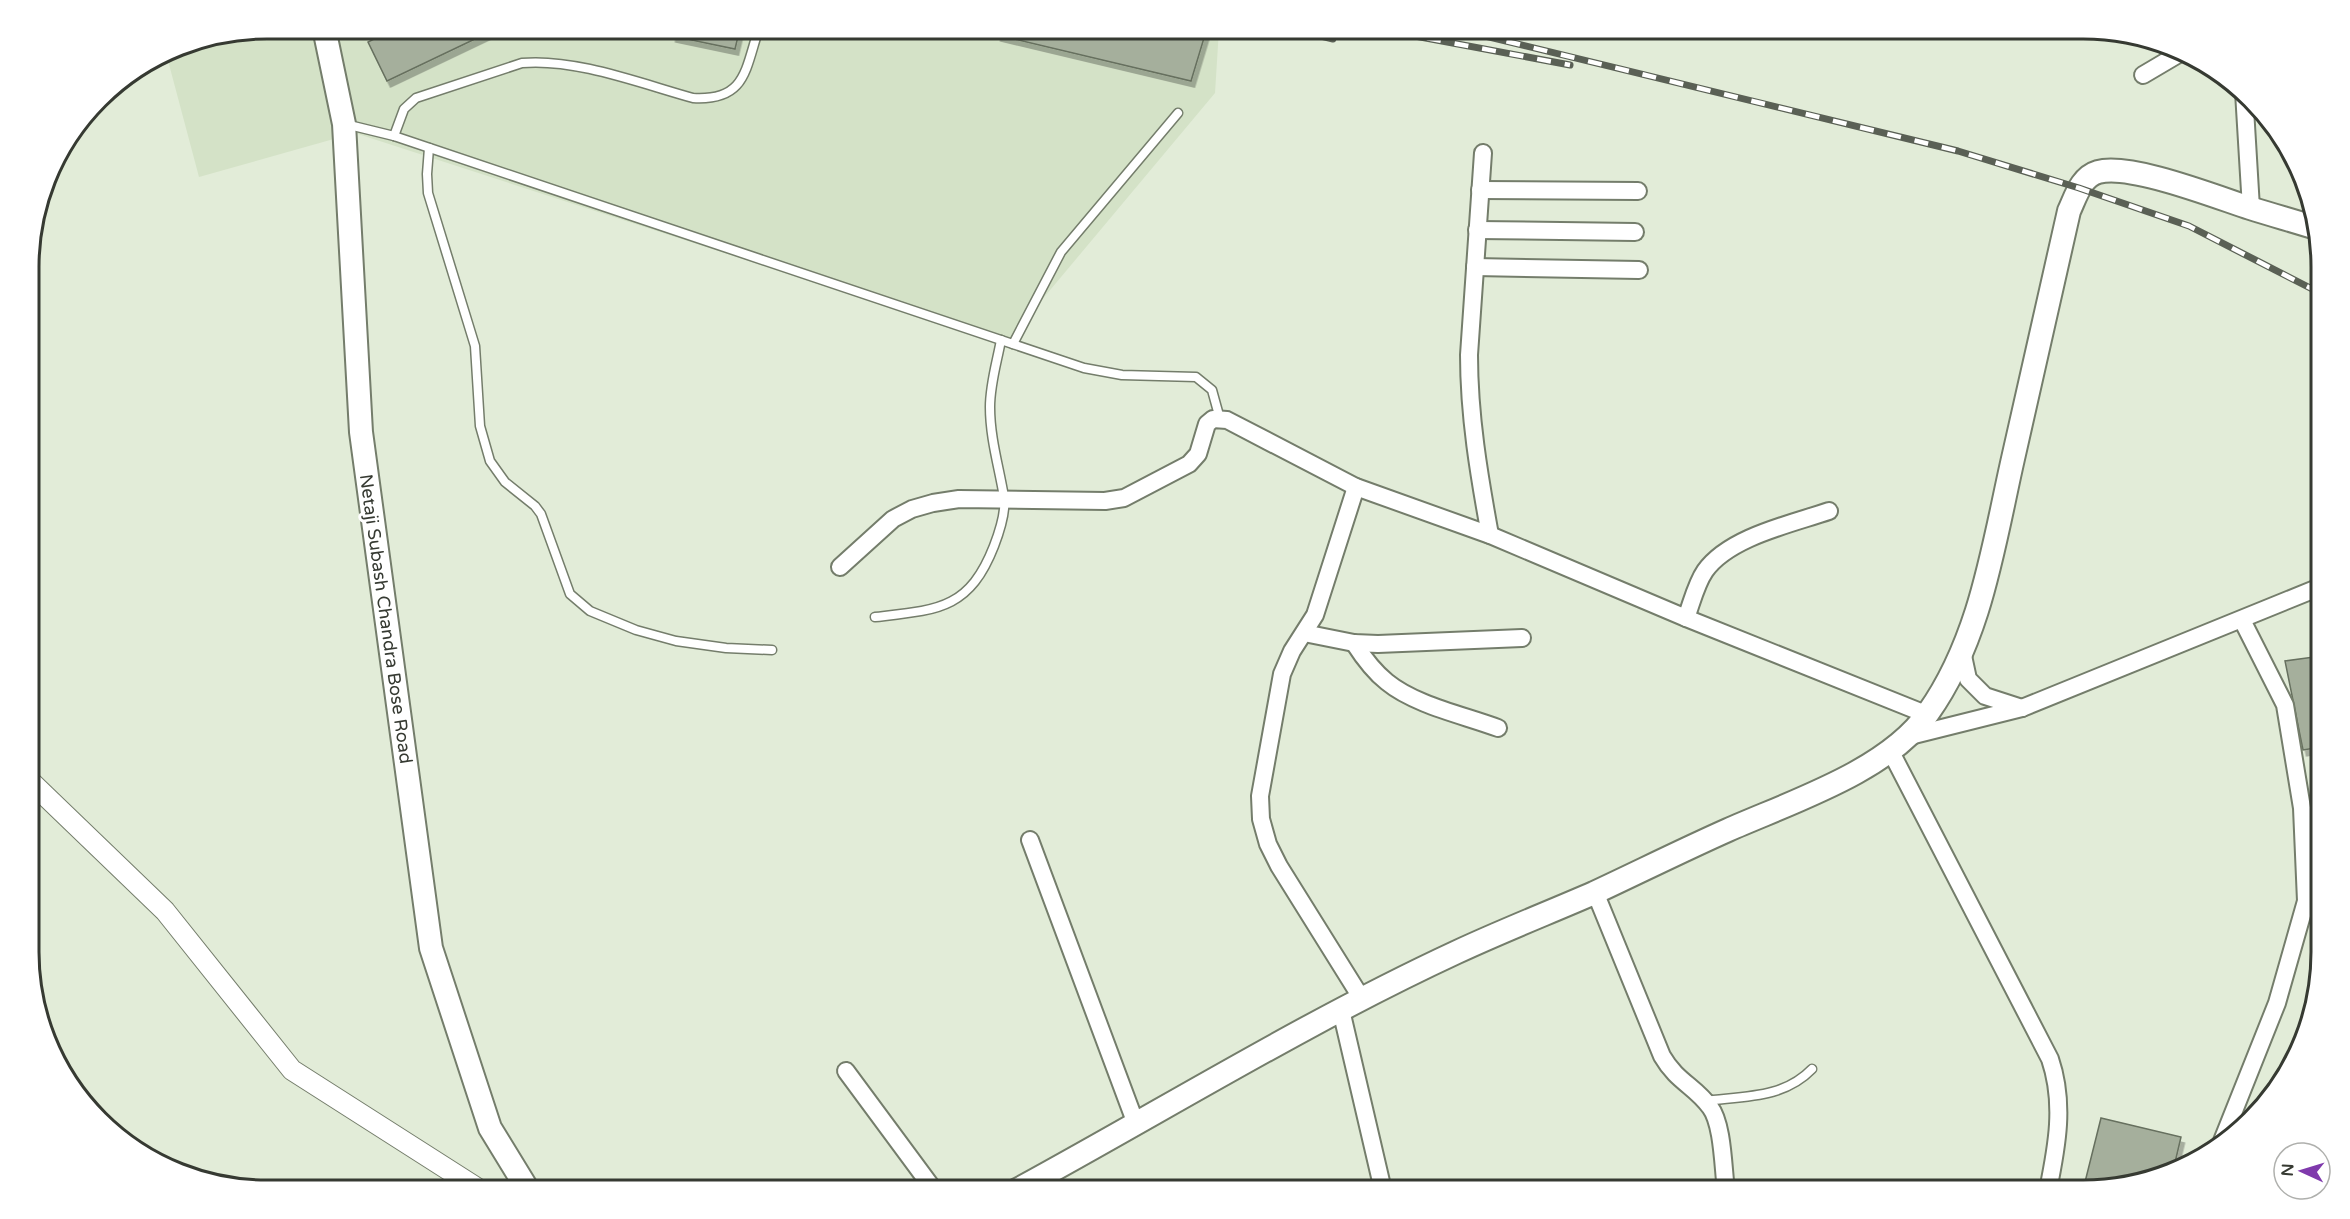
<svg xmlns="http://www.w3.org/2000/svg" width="2350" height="1219" font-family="'Varela Round',sans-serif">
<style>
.built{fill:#d4e2c7}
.building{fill:#a5af9c;stroke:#666f5e;stroke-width:1.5;filter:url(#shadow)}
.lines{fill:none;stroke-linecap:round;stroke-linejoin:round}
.service-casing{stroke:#747d6b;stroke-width:11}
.minor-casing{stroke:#747d6b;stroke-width:20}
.tertiary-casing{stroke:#747d6b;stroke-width:22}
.secondary-casing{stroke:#747d6b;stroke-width:26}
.service{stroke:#fff;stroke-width:8}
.minor{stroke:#fff;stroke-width:16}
.tertiary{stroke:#fff;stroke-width:20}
.secondary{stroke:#fff;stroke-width:22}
.rail-casing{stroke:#5a6055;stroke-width:7}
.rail{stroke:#fff;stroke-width:4.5;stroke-dasharray:14;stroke-linecap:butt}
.labels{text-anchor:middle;stroke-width:6;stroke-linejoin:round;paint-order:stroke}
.street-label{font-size:18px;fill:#363a32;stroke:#fff}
.rim{fill:none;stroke:#363a32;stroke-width:3}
</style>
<defs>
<filter id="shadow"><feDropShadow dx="3.5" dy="6" stdDeviation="0" flood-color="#0004"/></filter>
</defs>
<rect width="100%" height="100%" fill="#e2ecd8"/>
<!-- built -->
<path class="built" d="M267,28L1219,29L1215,93L1005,344L355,133L199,177L166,53L176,47Z"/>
<!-- building -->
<g class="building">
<path d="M396,28H498L387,81L368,42Z"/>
<path d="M673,28H740L735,49L672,36Z"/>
<path d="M998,28H1207L1191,81L997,35Z"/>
<path d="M2321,656V747L2303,750L2285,661Z"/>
<path d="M2101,1118L2181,1137L2173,1171L2159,1178L2098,1190H2083Z"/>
</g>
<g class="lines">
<!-- service casing -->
<g class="service-casing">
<g id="service">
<path d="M345,124L394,136L1084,368L1122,375L1196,377L1212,390L1220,419"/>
<path d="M394,136L404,109L416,98L522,63C575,58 642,84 693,98C746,101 745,70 759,28"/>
<path d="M429,148L427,174L428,193L475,346L480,426L490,461L505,482L535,506L541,514L570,594L590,611L636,630L676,641L726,648L772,650"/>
<path d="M1013,344L1061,252L1178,113"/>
<path d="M875,617C937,610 969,610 994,546C999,533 1006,511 1004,497C999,467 990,438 990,407C990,384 997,362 1001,340"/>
<path d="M1704,1101C1743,1096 1783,1099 1812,1069"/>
</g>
</g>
<!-- minor casing -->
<g class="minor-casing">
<g id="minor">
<path d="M2143,75L2182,52"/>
<path d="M2244,92L2251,208"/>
<path d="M1483,153L1469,355C1469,416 1479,475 1490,535"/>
<path d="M1480,190L1638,191"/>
<path d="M1477,230L1635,232"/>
<path d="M1475,267L1639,270"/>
<path d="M1356,487L1315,615L1292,651L1282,674L1260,796L1261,819L1268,844L1279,866L1362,999"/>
<path d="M840,567L893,519L912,509L933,503L959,499L1105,501L1124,498L1189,464L1198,454L1207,424L1213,419L1227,420L1356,487L1490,535L1686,618L1928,715"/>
<path d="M1686,618C1692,602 1696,584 1705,571C1729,537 1791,524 1829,511"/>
<path d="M1304,633L1354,643L1378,644L1522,638"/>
<path d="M1354,643C1363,657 1373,671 1387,682C1415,705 1463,715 1498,728"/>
<path d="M1962,651L1968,679L1985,696L2022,708"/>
<path d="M1910,736L2022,708L2320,587"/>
<path d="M1891,752L2050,1059C2065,1103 2057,1146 2048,1190"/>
<path d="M1030,840L1136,1124"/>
<path d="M1595,892L1662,1056C1677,1082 1695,1086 1710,1107C1723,1124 1723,1168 1726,1190"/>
<path d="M1341,1010L1383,1190"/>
<path d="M846,1071L934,1190"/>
<path d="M2220,1146L2277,1003L2306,901L2302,808L2285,705L2242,620"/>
</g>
</g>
<!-- tertiary casing -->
<g class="tertiary-casing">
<path id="tertiary" d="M30,781L165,911L292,1070L480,1190"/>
</g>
<!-- secondary casing -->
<g class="secondary-casing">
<g id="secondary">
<path d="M324,28L344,124L361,432L431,948L490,1128L528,1190"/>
<path d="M1017,1190C1164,1110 1306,1022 1457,952C1502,931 1548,913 1594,893C1639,872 1683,850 1728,830C1791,802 1888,771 1928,713C1980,640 1993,548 2012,463C2031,379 2050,295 2069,211C2076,196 2081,177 2098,172C2130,163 2216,197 2250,208C2272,215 2294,221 2316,228"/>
</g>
</g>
<!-- service -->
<use href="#service" class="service"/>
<!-- minor -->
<use href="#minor" class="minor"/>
<!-- tertiary -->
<use href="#tertiary" class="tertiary"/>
<!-- secondary -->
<use href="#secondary" class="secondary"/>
<!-- rail casing -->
<g class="rail-casing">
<g id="rail">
<path d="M1289,28L1333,39"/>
<path d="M1372,28L1570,65"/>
<path d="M1452,28L1958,151L2079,188L2189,226L2320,293"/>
</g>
</g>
<!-- rail -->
<use href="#rail" class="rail"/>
</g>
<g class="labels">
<!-- street labels -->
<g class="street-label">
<text transform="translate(386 619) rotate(82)" y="6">Netaji Subash Chandra Bose Road</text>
</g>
</g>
<!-- crop -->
<path d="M0 0H2350V1219H0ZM267 39H2083A228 228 0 0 1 2311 267V952A228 228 0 0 1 2083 1180H267A228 228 0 0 1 39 952V267A228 228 0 0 1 267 39Z" fill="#fff" fill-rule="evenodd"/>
<path class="rim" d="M267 39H2083A228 228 0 0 1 2311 267V952A228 228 0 0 1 2083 1180H267A228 228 0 0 1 39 952V267A228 228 0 0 1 267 39Z"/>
<!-- north arrow -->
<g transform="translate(2302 1171) rotate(274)"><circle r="28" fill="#ffffff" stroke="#afb0ad" stroke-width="1.5"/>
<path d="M0-4.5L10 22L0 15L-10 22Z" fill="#7f39ac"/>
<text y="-9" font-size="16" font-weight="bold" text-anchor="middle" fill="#363a32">N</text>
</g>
</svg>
